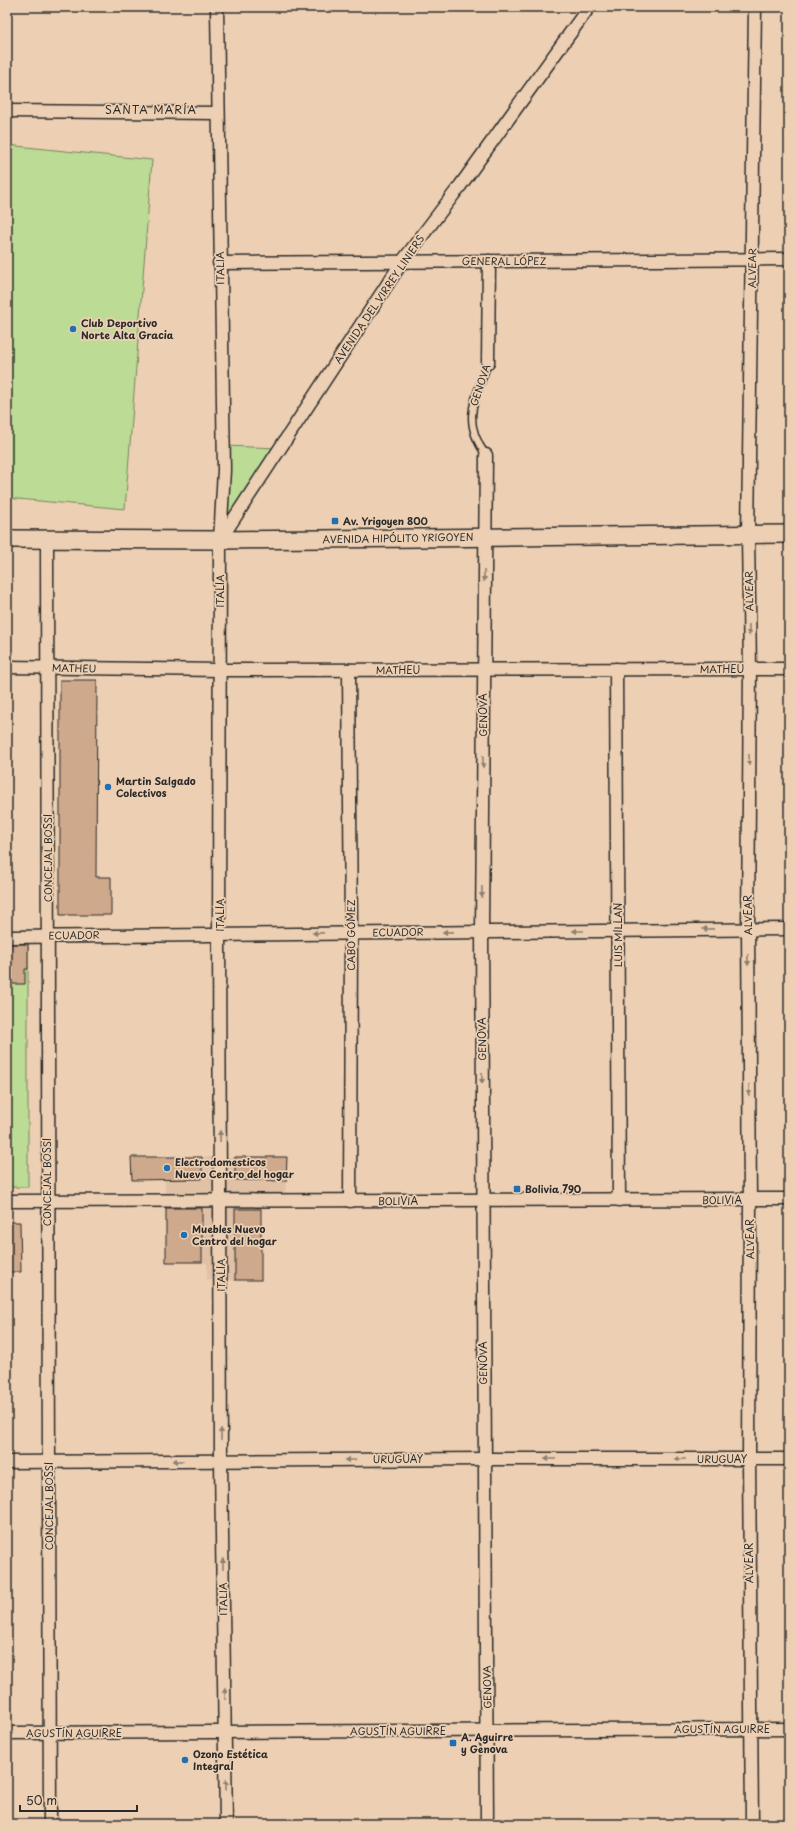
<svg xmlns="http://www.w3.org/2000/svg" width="796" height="1831" font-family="'Playpen Sans',sans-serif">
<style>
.built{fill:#e0c1a5}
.green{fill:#bcdb94;stroke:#748360}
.building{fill:#cfa98c;stroke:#2b2b2b}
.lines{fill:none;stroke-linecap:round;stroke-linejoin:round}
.service-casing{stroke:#2b2b2b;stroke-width:9}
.minor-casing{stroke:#2b2b2b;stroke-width:15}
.secondary-casing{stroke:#2b2b2b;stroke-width:20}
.service{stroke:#edd0b3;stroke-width:6}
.minor{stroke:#edd0b3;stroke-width:12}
.secondary{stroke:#edd0b3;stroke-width:17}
.oneway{fill:#8c7e6f}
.poi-dot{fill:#1f6fb2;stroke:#edd0b3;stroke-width:1.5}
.labels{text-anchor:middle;stroke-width:3.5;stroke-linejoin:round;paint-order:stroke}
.street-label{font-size:10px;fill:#2b2b2b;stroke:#edd0b3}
.poi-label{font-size:10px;font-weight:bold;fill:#2b2b2b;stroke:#edd0b3;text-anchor:start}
.neighbourhood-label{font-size:11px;letter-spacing:1px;fill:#2b2b2b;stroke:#edd0b3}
</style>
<rect width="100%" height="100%" fill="#edd0b3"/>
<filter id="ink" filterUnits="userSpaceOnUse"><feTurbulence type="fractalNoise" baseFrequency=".025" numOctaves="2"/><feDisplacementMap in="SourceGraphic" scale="8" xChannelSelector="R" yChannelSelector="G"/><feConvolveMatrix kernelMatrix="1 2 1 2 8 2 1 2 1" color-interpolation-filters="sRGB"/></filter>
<g filter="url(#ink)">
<!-- built -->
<path class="built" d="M131,1157H287L285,1201H261V1280H207V1263L166,1262L165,1180H132Z"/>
<!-- green -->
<g class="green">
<path d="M7,145L152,160L125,509L7,498Z"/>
<path d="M223,446L280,448L222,526Z"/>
<rect x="7" y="944" width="21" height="243"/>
</g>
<!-- building -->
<g class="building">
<path d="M60,680H97L96,877H111V915H60Z"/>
<path d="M7,944H28V969H25V984H7Z"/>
<path d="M131,1157H202V1179L132,1180Z"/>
<path d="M235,1157H287L286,1181L235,1180Z"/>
<rect x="166" y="1208" width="36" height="54"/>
<rect x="235" y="1209" width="26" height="71"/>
<path d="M7,1222H20L21,1272H7Z"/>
</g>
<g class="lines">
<!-- service casing -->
<g class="service-casing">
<path id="service" d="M486,455C460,419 476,399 488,363"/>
</g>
<!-- minor casing -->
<g class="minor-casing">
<g id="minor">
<path d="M217,7L224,470L220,540L219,934L221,1461L226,1824"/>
<path d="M7,111L217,113"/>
<path d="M219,263L789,259"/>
<path d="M488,363L489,261"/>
<path d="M486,455L482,931L487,1824"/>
<path d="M222,537L402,262L460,186L589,7"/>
<path d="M47,540C47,968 49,1396 50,1824"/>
<path d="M7,667L220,670L789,669"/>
<path d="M616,669L619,1200"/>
<path d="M349,670L351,933L350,1201"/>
<path d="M7,937L789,929"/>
<path d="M7,1201L789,1199"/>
<path d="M7,1462L484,1459H789"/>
<path d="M7,1733L789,1729"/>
<path d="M752,1824L749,1459L750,1200L748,929L750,669L748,535L755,7"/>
</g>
</g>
<!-- secondary casing -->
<g class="secondary-casing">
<path id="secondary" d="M7,539L220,540L789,534"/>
</g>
<!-- service -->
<use href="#service" class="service"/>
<!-- minor -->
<use href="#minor" class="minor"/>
<!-- secondary -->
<use href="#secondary" class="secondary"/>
</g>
<!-- one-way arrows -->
<defs><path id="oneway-solid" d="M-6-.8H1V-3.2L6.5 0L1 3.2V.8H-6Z"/></defs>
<g class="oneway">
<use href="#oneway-solid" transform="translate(484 576) rotate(90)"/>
<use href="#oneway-solid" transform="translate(749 630) rotate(89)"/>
<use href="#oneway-solid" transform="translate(749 760) rotate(90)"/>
<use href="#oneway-solid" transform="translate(483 762) rotate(90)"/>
<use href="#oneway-solid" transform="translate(482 892) rotate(90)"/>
<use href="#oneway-solid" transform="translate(708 929) rotate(179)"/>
<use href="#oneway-solid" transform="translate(578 931) rotate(180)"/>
<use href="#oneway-solid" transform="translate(448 932) rotate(179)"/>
<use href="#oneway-solid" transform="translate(318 933) rotate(179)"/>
<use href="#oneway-solid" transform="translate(748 960) rotate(90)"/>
<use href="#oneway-solid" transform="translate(482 1078) rotate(90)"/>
<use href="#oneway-solid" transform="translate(749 1090) rotate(90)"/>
<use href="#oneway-solid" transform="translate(220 1136) rotate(-90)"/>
<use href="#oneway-solid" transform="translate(221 1434) rotate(-90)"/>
<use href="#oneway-solid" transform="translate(550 1459) rotate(-180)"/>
<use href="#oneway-solid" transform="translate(680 1459) rotate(-180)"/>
<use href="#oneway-solid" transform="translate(350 1460) rotate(180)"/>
<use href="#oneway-solid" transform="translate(178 1461) rotate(180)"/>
<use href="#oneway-solid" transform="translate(223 1564) rotate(-91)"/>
<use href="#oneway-solid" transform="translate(225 1694) rotate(-91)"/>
<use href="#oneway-solid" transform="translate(226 1785) rotate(-90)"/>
</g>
</g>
<!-- markers -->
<g class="poi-dot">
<circle cx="73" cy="329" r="4"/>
<rect x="331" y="517" width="8" height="8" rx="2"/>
<circle cx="108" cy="787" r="4"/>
<circle cx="167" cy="1168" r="4"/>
<rect x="513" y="1185" width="8" height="8" rx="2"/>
<circle cx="184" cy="1235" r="4"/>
<rect x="449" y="1739" width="8" height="8" rx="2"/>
<circle cx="185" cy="1760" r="4"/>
</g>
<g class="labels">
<!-- street labels -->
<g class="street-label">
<text x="504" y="265">GENERAL LÓPEZ</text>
<text transform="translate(220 268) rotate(-91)" y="4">ITALIA</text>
<text transform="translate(752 268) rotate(-89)" y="4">ALVEAR</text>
<text transform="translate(379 299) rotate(-56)" y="4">AVENIDA DEL VIRREY LINIERS</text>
<text transform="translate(480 385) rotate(-72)" y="4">GENOVA</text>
<text transform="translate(398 538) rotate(-1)" y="4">AVENIDA HIPÓLITO YRIGOYEN</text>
<text transform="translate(220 591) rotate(-90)" y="4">ITALIA</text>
<text transform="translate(749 591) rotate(-91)" y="4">ALVEAR</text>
<text transform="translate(74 668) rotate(1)" y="4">MATHEU</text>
<text x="722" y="673">MATHEU</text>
<text x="398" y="674">MATHEU</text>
<text transform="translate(483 715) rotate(-90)" y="4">GENOVA</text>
<text transform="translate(48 858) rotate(-90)" y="4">CONCEJAL BOSSI</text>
<text transform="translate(220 915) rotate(-90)" y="4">ITALIA</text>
<text transform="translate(748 915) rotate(-90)" y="4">ALVEAR</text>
<text transform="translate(398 932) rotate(-1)" y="4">ECUADOR</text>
<text transform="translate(74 935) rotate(-1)" y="4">ECUADOR</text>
<text transform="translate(351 935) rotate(-90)" y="4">CABO GÓMEZ</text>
<text transform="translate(618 935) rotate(-90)" y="4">LUIS MILLAN</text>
<text transform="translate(482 1039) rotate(-90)" y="4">GENOVA</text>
<text transform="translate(47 1182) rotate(-90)" y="4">CONCEJAL BOSSI</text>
<text x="722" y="1204">BOLIVIA</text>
<text x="398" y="1205">BOLIVIA</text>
<text transform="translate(750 1239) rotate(-90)" y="4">ALVEAR</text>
<text transform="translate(221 1275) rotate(-90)" y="4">ITALIA</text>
<text transform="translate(483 1363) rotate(-90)" y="4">GENOVA</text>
<text x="398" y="1463">URUGUAY</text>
<text x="722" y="1463">URUGUAY</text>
<text transform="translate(49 1506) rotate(-90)" y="4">CONCEJAL BOSSI</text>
<text transform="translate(749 1563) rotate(-90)" y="4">ALVEAR</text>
<text transform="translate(223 1599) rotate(-91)" y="4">ITALIA</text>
<text transform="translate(487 1687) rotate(-91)" y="4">GENOVA</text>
<text x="722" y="1733">AGUSTÍN AGUIRRE</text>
<text x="398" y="1735">AGUSTÍN AGUIRRE</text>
<text x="74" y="1737">AGUSTÍN AGUIRRE</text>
</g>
<!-- poi labels -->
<g class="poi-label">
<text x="81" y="327">Club Deportivo<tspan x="81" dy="12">Norte Alta Gracia</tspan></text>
<text x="343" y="525">Av. Yrigoyen 800</text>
<text x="116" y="785">Martin Salgado<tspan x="116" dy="12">Colectivos</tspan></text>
<text x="175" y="1166">Electrodomesticos<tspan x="175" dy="12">Nuevo Centro del hogar</tspan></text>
<text x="525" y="1193">Bolivia 790</text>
<text x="192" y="1233">Muebles Nuevo<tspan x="192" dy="12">Centro del hogar</tspan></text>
<text x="461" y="1741">A. Aguirre<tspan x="461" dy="12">y Genova</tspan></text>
<text x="193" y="1758">Ozono Estética<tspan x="193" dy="12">Integral</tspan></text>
</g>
<!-- neighbourhood labels -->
<g class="neighbourhood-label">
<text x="151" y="114">SANTA MARÍA</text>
</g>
</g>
<!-- margin -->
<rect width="796" height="1831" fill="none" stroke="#edd0b3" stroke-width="24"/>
<rect x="12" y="12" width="772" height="1807" fill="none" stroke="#2b2b2b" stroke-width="1.5" filter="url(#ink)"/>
<!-- scale -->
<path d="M20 1805v6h117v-6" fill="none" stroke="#2b2b2b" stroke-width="2"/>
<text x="26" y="1805" font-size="12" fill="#2b2b2b" stroke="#edd0b3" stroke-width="3" paint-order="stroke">50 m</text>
</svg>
